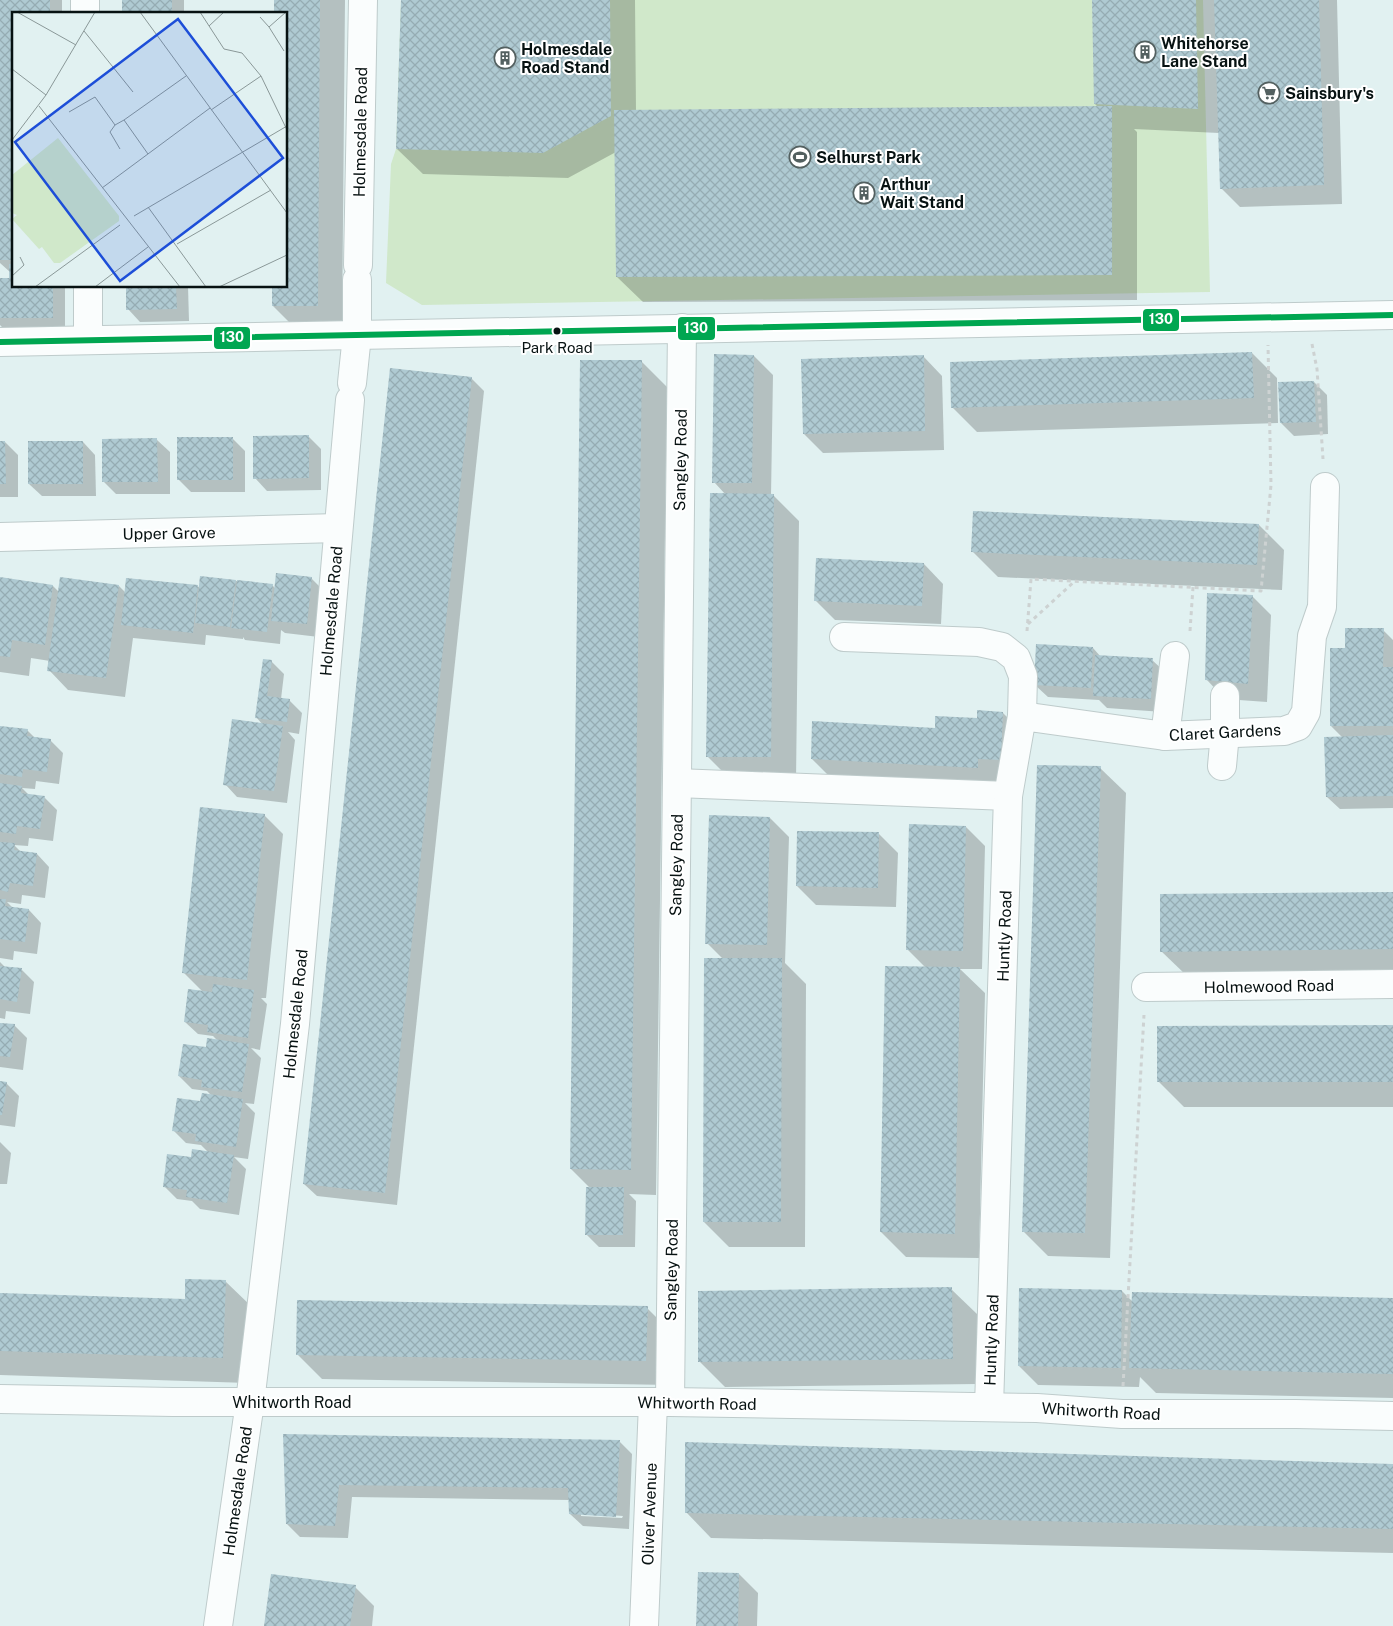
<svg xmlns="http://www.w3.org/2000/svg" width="1393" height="1626" font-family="'Public Sans',sans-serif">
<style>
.green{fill:#d0e8ca}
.shadow{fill:#0003;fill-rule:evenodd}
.building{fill:url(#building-cross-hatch)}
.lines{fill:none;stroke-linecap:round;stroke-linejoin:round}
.minor-casing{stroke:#becbcb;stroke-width:30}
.path{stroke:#cdd2d2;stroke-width:3;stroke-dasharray:4 4;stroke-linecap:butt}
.minor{stroke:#fafdfd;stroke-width:28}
.bus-1-casing{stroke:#fff;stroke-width:10}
.bus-1{stroke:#00a651;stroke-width:6}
.bus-dot{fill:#071212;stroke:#fff;stroke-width:2}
.labels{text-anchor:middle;stroke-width:4;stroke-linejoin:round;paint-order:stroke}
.bus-label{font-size:15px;fill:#071212;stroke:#fff}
.poi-label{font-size:16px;font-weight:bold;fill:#071212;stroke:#fff;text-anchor:start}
.street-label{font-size:16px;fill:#071212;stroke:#fff}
.inset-road{fill:none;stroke:#8a9898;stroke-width:1}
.view{fill:#1d4ed8;fill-opacity:0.15;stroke:#1d4ed8;stroke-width:2.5}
.inset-edge{fill:none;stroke:#071212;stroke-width:2.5}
.line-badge{stroke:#fff;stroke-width:2}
.badge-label{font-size:14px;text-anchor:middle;font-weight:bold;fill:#fff}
</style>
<defs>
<pattern id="building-cross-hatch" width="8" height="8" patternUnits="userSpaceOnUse" patternTransform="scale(1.25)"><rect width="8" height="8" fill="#afcad2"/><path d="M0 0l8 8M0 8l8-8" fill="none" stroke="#95acb3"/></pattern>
</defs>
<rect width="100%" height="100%" fill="#e1f1f1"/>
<!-- green -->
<path class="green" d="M401,0H1203L1210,292L422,305L386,283L391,164L396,149Z"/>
<!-- shadow -->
<g class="shadow">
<path d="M0,0H62V14H14V286H65V331H6L0,325V279H10V272L0,263Z"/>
<rect x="123" y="0" width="61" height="14"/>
<path d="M275,0H345L342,331H298L273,306L286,286V14Z"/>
<path d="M402,0H635L636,111L1098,107L1095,104L1093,0H1337L1342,204L1240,207L1221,188L1219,133L1134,129L1137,132V300L643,302L617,277L616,152L568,178L423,174L397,149Z"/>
<path d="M127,286H188L189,321L140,322L128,309Z"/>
<path d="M1252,353L1277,378L1278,423L977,432L952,407Z"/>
<path d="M754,356L773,375L771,496H774L799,521L796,782L732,781L707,756L726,495L714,482Z"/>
<path d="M923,356L942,376L944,450L823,453L804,434Z"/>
<path d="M642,362L667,387L656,1195L629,1194L636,1201L635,1247H599L586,1234L590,1188L571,1169Z"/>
<path d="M471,378L484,391L397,1205L317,1196L304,1184Z"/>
<path d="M1314,382L1327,395L1328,434L1294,436L1281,423Z"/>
<path d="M308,436L321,449V490L267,491L255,478Z"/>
<path d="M232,438L245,451V492H191L179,480Z"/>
<path d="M157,440L170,452V494H116L104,482Z"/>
<path d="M0,442H5L18,455V497H0Z"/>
<path d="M83,442L95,455L96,496H42L29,484Z"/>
<path d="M1259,525L1284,550L1282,590L998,577L973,552Z"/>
<path d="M924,564L943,584L941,624L835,620L815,600Z"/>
<path d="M201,577L272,585L276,589L312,579L324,591L319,637L285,633L281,630L280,644L245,640L243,637V639L206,635L205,645L133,638L125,697L68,690L49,670L50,661L31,658L29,676L0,672V578L53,586L59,592L119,586L125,592L127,579L200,587Z"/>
<path d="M1252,596L1271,615L1267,702L1225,699L1206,679Z"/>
<path d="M1383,630L1393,640V808L1340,809L1327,797L1343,738L1331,726L1346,649Z"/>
<path d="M1093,648L1101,657L1152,660L1165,672L1163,712L1107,708L1099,700L1048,697L1035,685Z"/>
<path d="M271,661L284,674L281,699L289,700L302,713L299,734L288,732L295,740L287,803L237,797L225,784L263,725L256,717Z"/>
<path d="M1003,713L1022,732L1019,778L997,777L996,787L831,778L812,759Z"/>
<path d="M0,727L27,730L35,738L50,740L63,753L59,784L36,781L35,789L22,788L29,795L44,797L57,810L53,841L29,838L28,846L14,845L22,853L37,854L49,867L45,898L22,895L21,904L7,902L13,908L29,910L41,923L37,954L14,951L13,960L0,958Z"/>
<path d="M1100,768L1126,793L1110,1258L1048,1256L1023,1231Z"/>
<path d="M264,815L283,834L266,998H261L267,1004L260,1050L251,1048L261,1058L254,1104L245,1103L255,1113L248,1159L234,1157L246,1169L239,1215L200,1209L192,1201L177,1199L164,1186L192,1158L208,1152L201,1145L186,1143L173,1130L212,1096L207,1091L192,1089L179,1076L207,1048L218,1041L213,1036L198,1034L185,1022L203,992L184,973Z"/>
<path d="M770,818L789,837L785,963L806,984L805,1247H729L704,1222L723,959L707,943Z"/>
<path d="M966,827L985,846L982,969H960L985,993L979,1258L906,1257L881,1232L926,968L907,949Z"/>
<path d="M879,834L898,853L896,907L816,905L797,886Z"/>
<path d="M1393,893V974L1187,976L1161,951Z"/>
<path d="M0,962L6,968L21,969L34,982L30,1014L6,1011L5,1019L0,1018Z"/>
<path d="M0,1024L14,1025L27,1038L23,1070L0,1067Z"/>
<path d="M1393,1027V1107H1184L1159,1082Z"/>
<path d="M0,1083H6L19,1096L15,1127L0,1125Z"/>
<path d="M0,1142L11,1153L7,1184H0Z"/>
<path d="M225,1281L251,1306L248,1383L0,1375V1294L186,1300Z"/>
<path d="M951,1289L977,1314L978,1384L725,1387L700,1362Z"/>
<path d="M1122,1291L1133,1302L1393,1299V1398L1156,1393L1140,1377L1139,1387L1038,1385L1019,1366Z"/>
<path d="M647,1308L672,1333L671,1385L322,1379L297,1354Z"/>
<path d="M284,1435L619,1441L632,1454L629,1529L583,1526L570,1514V1500L352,1497L348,1538L300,1537L287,1524ZM581,1513L623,1516L622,1518L581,1516Z"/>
<path d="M1393,1465V1553L711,1538L686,1512Z"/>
<path d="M739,1574L758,1593L757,1626H697Z"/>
<path d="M355,1587L374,1606L372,1626H265Z"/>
</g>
<!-- building -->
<g class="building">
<path d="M0,0H50V14H14V260H0Z"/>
<rect x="122" y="0" width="50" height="14"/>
<path d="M274,0H320L318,306H272V286H286V14H274Z"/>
<path d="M401,0H610L611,116L543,153L396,149Z"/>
<path d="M1092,0H1196L1198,109L1094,104Z"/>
<path d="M1214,0H1319L1324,185L1220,189Z"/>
<path d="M1112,106V275L616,277L614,110Z"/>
<path d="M9,264H14V286H53V318H0V278H9Z"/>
<path d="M126,286H176L177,309L126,310Z"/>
<path d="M1252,352L1254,398L951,408L950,362Z"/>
<path d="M714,354L754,355L752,483H712Z"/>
<path d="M924,355L925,431L803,434L801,359Z"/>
<path d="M580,360H642L631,1170L570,1169Z"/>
<path d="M390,368L472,377L385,1193L303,1184Z"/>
<path d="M1314,381L1316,422L1280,423L1278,382Z"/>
<path d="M309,435V478L253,479V436Z"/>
<rect x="177" y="437" width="56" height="43"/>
<path d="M157,438L158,482H102V439Z"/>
<path d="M0,441H5L6,484H0Z"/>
<rect x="28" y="441" width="55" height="43"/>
<path d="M710,493L774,494L771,757H706Z"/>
<path d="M973,511L1259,524L1257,565L971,552Z"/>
<path d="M816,558L924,563L922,606L814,601Z"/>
<path d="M276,573L312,577L307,624L271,621Z"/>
<path d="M200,576L236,580L230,627L195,623Z"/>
<path d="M0,577L53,585L45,645L12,640L10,657L0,656Z"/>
<path d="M60,577L119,585L106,678L47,671Z"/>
<path d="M126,578L198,585L193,633L121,625Z"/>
<path d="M237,580L273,584L267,632L231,628Z"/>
<path d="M1207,593L1253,595L1248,684L1205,680Z"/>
<path d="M1345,628H1384L1383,667H1393V726H1330V648H1345Z"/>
<path d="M1036,644L1093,647L1091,688L1034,685Z"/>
<path d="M1095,655L1153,658L1151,699L1093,696Z"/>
<path d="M263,659L272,660L267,696L290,699L287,722L255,718Z"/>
<path d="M977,710L1003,712L1001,760L978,759V768L811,759L812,721L935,728V716L977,718Z"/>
<path d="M232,719L283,726L274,791L223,785Z"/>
<path d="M0,726L28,729L27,736L51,739L47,772L23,769L22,777L0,774Z"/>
<path d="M1393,735V796L1326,797L1324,737Z"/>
<path d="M1037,765L1101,766L1085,1233L1022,1232Z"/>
<path d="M0,783L22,786L21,793L45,796L40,829L17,826L16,834L0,832Z"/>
<path d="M200,807L265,814L247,980L182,973Z"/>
<path d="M709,815L770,817L767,945L705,944Z"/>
<path d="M909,824L966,826L963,951L906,950Z"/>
<path d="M797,831L879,832L878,888L796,886Z"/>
<path d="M0,842L15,843L14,850L37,853L33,886L10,883L8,892L0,890Z"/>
<path d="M1393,892V949L1160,952V894Z"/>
<path d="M0,899H6L5,906L29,909L25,942L0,939Z"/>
<path d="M704,958H782L781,1222H703Z"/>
<path d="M0,966L22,968L17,1002L0,999Z"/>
<path d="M885,966L960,967L955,1234L880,1232Z"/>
<path d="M213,984L254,990L248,1038L207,1032L208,1025L184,1022L188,989L212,992Z"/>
<path d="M0,1023L15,1024L10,1057L0,1056Z"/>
<path d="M1393,1025V1082H1157V1026Z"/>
<path d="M207,1038L249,1044L242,1092L201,1087L202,1080L178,1076L183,1044L206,1047Z"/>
<path d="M0,1081L7,1082L2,1115H0Z"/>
<path d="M202,1093L243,1099L236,1147L195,1141L196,1134L172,1131L177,1098L200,1101Z"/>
<path d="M192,1149L234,1155L227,1203L186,1197L187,1190L163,1187L167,1154L191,1157Z"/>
<path d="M586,1187H624L623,1235H585Z"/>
<path d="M185,1279L226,1280L223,1358L0,1351V1293L185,1299Z"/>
<path d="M952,1287L953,1359L698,1362V1291Z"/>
<path d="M1019,1288L1122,1290L1121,1368L1018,1366Z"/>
<path d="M1132,1292L1393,1298V1374L1129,1368Z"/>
<path d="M297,1300L648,1306L646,1361L296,1355Z"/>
<path d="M283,1434L620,1440L616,1517L569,1514L568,1488L339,1485L335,1526L286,1524Z"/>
<path d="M685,1442L1393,1464V1529L685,1513Z"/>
<path d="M698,1572L739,1573L738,1626H696Z"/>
<path d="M271,1574L356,1585L350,1626H264Z"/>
</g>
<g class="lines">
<!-- minor casing -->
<g class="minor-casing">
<g id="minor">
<path d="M85,0V14"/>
<path d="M358,265L363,0"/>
<path d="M88,286V339"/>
<path d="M0,342L1393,315"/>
<path d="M352,383L357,335V280"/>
<path d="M0,537L338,528"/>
<path d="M844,637L979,642L1002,647L1016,658L1023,676L1022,716"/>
<path d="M1165,736L1175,656"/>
<path d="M1222,766L1225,733V696"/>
<path d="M677,783L1008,796L989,1407"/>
<path d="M1008,796L1022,716L1165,736L1284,731L1298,726L1306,712L1312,636L1322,607L1325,487"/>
<path d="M1146,987L1393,984"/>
<path d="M0,1399L173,1402H670L1037,1408L1122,1414H1296L1393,1416"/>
<path d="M670,1402L682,328"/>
<path d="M218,1626L250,1402L295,1024L350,400"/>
<path d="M644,1626L653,1403"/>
</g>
</g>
<!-- path -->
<g class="path">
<path d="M1312,344L1317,369L1323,459"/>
<path d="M1028,624L1075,581"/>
<path d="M1027,631L1031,579L1261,591L1271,485L1268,345"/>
<path d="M1190,631L1193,587"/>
<path d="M1123,1386L1144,1015"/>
</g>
<!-- minor -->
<use href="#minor" class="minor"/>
<!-- bus-1 casing -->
<g class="bus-1-casing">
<path id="bus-1" d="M0,342L1393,315"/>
</g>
<!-- bus-1 -->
<use href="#bus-1" class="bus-1"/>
</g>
<!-- icons -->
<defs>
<g id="building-ring" transform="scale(1.125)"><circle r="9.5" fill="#fff" stroke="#536060" stroke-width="1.5"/><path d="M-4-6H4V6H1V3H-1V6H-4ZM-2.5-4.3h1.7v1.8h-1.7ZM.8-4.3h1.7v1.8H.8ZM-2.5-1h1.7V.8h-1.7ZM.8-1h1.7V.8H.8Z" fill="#536060"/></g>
<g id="supermarket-ring" transform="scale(1.125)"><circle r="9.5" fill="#fff" stroke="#536060" stroke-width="1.5"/><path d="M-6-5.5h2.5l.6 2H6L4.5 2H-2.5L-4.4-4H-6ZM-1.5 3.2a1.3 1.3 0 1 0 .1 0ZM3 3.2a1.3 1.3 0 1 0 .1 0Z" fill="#536060"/></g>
<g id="stadium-ring" transform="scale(1.125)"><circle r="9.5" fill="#fff" stroke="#536060" stroke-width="1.5"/><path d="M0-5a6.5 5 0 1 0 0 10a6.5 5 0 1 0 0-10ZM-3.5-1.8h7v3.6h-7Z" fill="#536060"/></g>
</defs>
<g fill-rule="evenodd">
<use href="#building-ring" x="1145" y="52"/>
<use href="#building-ring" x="505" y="58"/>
<use href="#supermarket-ring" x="1269" y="93"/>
<use href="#stadium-ring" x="800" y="157"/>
<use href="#building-ring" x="864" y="193"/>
</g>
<!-- markers -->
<circle class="bus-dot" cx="557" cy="331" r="4.5"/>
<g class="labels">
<!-- bus labels -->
<g class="bus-label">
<text x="557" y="353">Park Road</text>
</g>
<!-- poi labels -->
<g class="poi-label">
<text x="1161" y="49">Whitehorse<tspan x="1161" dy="18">Lane Stand</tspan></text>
<text x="521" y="55">Holmesdale<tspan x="521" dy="18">Road Stand</tspan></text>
<text x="1285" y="99">Sainsbury's</text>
<text x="816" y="163">Selhurst Park</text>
<text x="880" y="190">Arthur<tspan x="880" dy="18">Wait Stand</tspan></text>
</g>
<!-- street labels -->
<g class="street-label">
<text transform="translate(360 132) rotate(-89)" y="6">Holmesdale Road</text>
<text transform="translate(680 460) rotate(-89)" y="6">Sangley Road</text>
<text transform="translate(169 533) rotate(-1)" y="6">Upper Grove</text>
<text transform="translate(331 611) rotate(-85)" y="6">Holmesdale Road</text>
<text transform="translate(1225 732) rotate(-3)" y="6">Claret Gardens</text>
<text transform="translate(676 865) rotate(-89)" y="6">Sangley Road</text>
<text transform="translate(1004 936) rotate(-88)" y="6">Huntly Road</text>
<text transform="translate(1269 986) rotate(-1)" y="6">Holmewood Road</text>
<text transform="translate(295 1014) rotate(-84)" y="6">Holmesdale Road</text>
<text transform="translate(671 1270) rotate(-89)" y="6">Sangley Road</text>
<text transform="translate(991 1340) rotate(-88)" y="6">Huntly Road</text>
<text x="292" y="1408">Whitworth Road</text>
<text transform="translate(697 1403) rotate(1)" y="6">Whitworth Road</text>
<text transform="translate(1101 1411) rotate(3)" y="6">Whitworth Road</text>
<text transform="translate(237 1491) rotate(-82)" y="6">Holmesdale Road</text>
<text transform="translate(649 1514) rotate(-88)" y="6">Oliver Avenue</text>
</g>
</g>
<!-- overview -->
<g transform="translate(12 12)">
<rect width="275" height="275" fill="#e1f1f1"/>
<path d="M46,126L107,204V209L48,251H42L30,235L27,237L0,207L5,203L0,201V163Z" fill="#d0e8ca"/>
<path class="inset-road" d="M5,0L64,33M128,0L275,201M188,0L212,37L230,41L249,64M248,5L257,15L274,0M197,14L212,0M257,15L272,39M72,19L121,80M0,57L34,83M27,94L168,275M199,98L249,64L275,118M57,100L83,85L103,113L112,108M103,113L98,120L108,137M0,128L34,83L83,0M136,142L112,108L174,64M90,176L198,96M136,195L194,275M122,204L275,114M165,232L259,178M0,264L12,253L8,245M23,275L108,213M83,275L136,235M207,275L275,243"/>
<path class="view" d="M166,7L271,146L108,269L3,130Z"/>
<rect width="275" height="275" class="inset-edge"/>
</g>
<g class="line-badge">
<rect x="1142" y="308" width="38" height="24" rx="5" fill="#00a651"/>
<rect x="677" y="316" width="39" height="25" rx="5" fill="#00a651"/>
<rect x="213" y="326" width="38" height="24" rx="5" fill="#00a651"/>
</g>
<g class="badge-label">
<text x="1161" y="324">130</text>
<text x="696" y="333">130</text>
<text x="232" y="342">130</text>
</g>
</svg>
